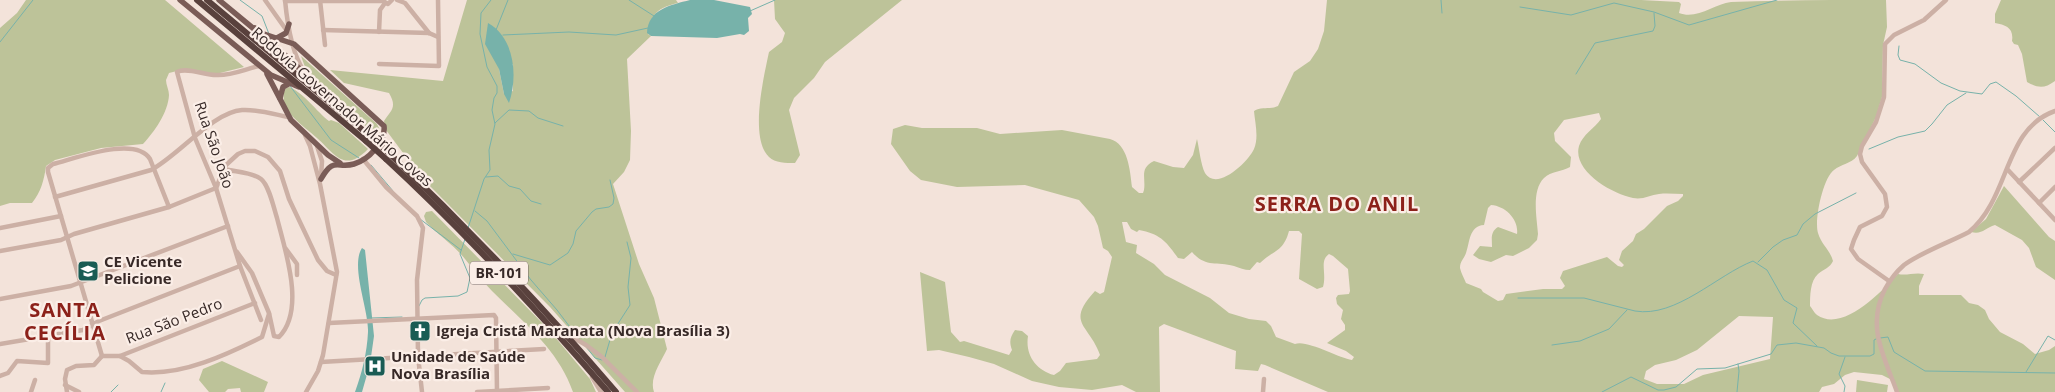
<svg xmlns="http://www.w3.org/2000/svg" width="2055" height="392" font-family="'Open Sans',sans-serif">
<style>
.green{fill:#bdc399;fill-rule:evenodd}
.water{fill:#77b2aa}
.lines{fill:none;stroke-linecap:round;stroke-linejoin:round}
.stream{stroke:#77b2aa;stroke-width:1}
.minor{stroke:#ccb0a5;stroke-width:4.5}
.major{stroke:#7a5c57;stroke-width:5.5}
.highway{stroke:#59413d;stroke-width:6}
.highway-bridge{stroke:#59413d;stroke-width:6}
.labels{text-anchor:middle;stroke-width:4.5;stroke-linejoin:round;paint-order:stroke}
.shield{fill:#fbeee7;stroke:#726461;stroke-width:1}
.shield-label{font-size:14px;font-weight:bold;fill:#372927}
.street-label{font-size:15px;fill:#372927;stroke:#fbeee7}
.poi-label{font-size:15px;font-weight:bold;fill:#372927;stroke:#fbeee7;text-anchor:start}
.district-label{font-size:20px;font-weight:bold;letter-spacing:1px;fill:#8c211a;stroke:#fbeee7}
</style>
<rect width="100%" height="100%" fill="#f3e3da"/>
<!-- green -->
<g class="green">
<path d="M26,0H165L244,67L216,74L185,69L169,73L166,80C166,85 169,90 169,95C168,113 154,132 143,144L101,148L55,160L46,166C44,180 41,192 32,203H10L0,206V28L17,13Z"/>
<path d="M467,0H676L678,3C659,7 650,14 648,34L651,36L627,59L631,131L630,160L624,172L613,184L639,264L654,298L667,349C661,362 649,378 654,392H625L550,307L421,177L386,130L384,121C390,111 398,108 389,93L344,83L330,70L443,81ZM513,64V91L504,94L499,69Z"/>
<path d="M774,0H902L825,62L814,78L794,98L789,110L800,155L795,163C786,163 775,163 769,157C749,138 764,76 769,52L782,42L785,33L775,19Z"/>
<path d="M1327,0H1641L1679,2L1681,4L1679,13C1697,20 1714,4 1731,2C1782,0 1834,0 1886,0L1887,27L1883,45L1882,97L1876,117L1857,156C1851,164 1841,164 1834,170C1823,178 1814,220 1818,233C1821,244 1830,250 1833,261C1830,268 1824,269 1818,274C1810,281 1810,296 1810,306C1812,308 1814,313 1817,315C1843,333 1882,291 1898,274C1907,276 1914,272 1924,274L1919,286V295H1961L1969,303L1978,305L1985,310L1989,319L2000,332L2023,344L2035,354L2049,350L2055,346V392H1899L1890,379L1882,375L1854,372L1845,375L1834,384L1822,387L1819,392H1328L1265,365L1261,364L1258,371L1235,369L1236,351L1164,324L1159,327L1160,392H1136L1122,385L1092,390L1059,387L1032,381L994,364L969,357L939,350L927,351L920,272L945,282L951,332L960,342L964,341L1009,355L1012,350C1009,342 1010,337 1015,330L1022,331L1028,336C1025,355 1036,370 1054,375L1060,371L1066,363L1097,359L1100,355C1089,324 1065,324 1095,291L1100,294L1104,292L1112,257L1108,251L1103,248L1098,226L1094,217L1079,200L1025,185L957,187L921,180L910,171L891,144L893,129L905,125L922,128H977L1000,134L1062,130L1110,139C1128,144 1130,170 1132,187L1139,193H1143L1144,190C1146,178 1139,168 1154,161L1173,167L1184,168L1193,155L1197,139C1199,147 1201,166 1205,173C1217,192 1248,162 1254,149C1259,137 1255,123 1254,111C1262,106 1270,110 1278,106L1294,72L1310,61L1318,49L1324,31ZM1599,113L1601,119C1594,129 1583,134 1579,146C1572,171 1612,194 1633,198C1643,200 1650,195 1659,194C1667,193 1675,194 1683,194V196L1678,201L1667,206L1644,229L1636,234L1633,241L1622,251L1619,260L1624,265L1622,267L1618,266L1607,257L1563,271L1560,278L1565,286L1562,289H1543L1506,294L1503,300L1498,301L1483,292L1481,289L1466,283C1464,278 1461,273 1460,268C1460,261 1464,259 1466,253C1470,242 1469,226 1484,225L1488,208L1491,205C1506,206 1519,220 1517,234L1498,227C1490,232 1492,239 1492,247L1480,246L1473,255L1479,259L1491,262L1506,255L1513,256L1529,248L1537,240L1538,234C1537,218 1531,191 1544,178C1551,171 1562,172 1570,167L1571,157L1555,141L1554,133L1564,120ZM1122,222H1127L1131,229L1137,232L1139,230C1160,234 1166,241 1178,258L1184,259L1192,252C1206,268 1216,261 1234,266C1240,268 1244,270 1250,270L1257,262L1260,263C1273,250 1283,253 1289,231H1299L1302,234L1299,279L1317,289L1323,287C1327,273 1319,261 1329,254L1333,256L1348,269L1350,291L1349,294L1338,295L1336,298L1337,304L1343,310L1341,319L1345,325V330L1327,343L1346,351L1354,357L1352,360C1339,358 1306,339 1295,344L1276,337L1271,326L1266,321L1249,319L1229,313L1210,298L1165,275L1154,264L1136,253L1137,245L1126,242ZM1739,316L1773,317L1770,359L1703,375L1684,384H1657L1644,379L1646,371L1655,365L1676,360L1697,350Z"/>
<path d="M2001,0H2055V81C2044,89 2038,88 2027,82L2022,54L2018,45L2014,44L2012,41C2014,28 2006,25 1995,23V14Z"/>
<path d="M301,56L377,124L380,130L379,137L357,119L308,73L309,71L305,67Z"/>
<path d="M289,87C303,92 317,112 329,121L331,120L339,123L368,149C344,174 334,153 317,138C304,126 277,110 285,89Z"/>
<path d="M2004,186L2049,237L2055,241V280L2036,267L2029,248L2022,240L1995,225C1985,228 1982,235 1971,232L1986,219Z"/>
<path d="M432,211L550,331L590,379L596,392H573C558,349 523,322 492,291C482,281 474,270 465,259C454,245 438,235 426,222L424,216L426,212Z"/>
<path d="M222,361L268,382L264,392H241L240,388L228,389L225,392H209L199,380L203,369Z"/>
<path d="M1857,380L1888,385L1887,392H1856Z"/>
</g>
<!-- water -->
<g class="water">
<path d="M690,0H714L750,7L752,14L748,18L749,31L744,35L740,34L717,38L651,36L647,33C648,9 671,5 690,0Z"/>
<path d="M488,23C515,38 518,77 509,103L504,94L499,69L485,44Z"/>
<path d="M362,248L365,250L374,336L370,364L362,392H355C362,373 367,353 368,332C369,310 350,266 362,248Z"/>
</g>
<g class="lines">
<!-- stream -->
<g class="stream">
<path d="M240,0L262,16L269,34"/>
<path d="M629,0L654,16"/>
<path d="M1441,0L1442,13"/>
<path d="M1520,7L1571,15L1614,3L1654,12L1689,25L1777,0"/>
<path d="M750,11L775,0"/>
<path d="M496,30L508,0"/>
<path d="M503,35L569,32L616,35L648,28"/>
<path d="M0,42L33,0"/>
<path d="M1899,46L1898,55L1900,60L1915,64L1941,83L1960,91L1982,94L1990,84L1996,82L2016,96L2040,117"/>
<path d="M1576,74L1595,43L1653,31L1655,26L1654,13"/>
<path d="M290,86L331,140L359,158"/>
<path d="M2043,120L2055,132"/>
<path d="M495,123L509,110L529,111L538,118L563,126"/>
<path d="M1869,149L1898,137L1925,131L1932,124L1947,105L1966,93"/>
<path d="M371,165L393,191"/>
<path d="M486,177L498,176L509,186L520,189L531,201L541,204"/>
<path d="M475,211L487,221L531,280L557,310L579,339"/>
<path d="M420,219L461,250"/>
<path d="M468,228L484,179L490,170L489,150L495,124L492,110L494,98L497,93V86L487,67L480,34L481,13L491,0"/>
<path d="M513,254L550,265L568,253L573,244L576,231L592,212L596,209L609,207L613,204L614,198L610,180"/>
<path d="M1758,262L1773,247L1783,240L1797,235L1803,224L1815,214L1856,193"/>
<path d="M1518,298H1584L1635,311C1676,318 1717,275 1753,261L1767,270L1784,300L1797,308L1793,323L1817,346"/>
<path d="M419,306L422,300L425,298L458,296L467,292L470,278L460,254L465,239"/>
<path d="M371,318L402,317"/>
<path d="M1880,338L1888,337L1894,352L1925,371L2055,373"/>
<path d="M1552,345L1580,341L1609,329L1627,310"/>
<path d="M587,348L595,358L602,360"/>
<path d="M605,357L612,333L630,305L628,287L631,258L627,242"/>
<path d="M2026,372L2048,336L2055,340"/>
<path d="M111,392L118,385"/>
<path d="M161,392L165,383"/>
<path d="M1602,392L1631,377L1658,390H1664L1676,387L1697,369L1725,368L1771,354L1777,345L1796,343L1824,348L1831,353L1839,356H1870L1874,354V340L1876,339"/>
<path d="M1737,392L1739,371L1738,364"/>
<path d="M1844,392L1845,386L1839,374L1845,357"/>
</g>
<!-- minor -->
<g class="minor">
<path d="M265,0L287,31"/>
<path d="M285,0C287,21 292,54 304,71"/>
<path d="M320,0L325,45"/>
<path d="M397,0L405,3L429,33"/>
<path d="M285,1H382"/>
<path d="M383,1L388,4L392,0"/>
<path d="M323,30L429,33L438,37"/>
<path d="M379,32L380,10L385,3"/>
<path d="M379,64L439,66L438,0"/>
<path d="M259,66C245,69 231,76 216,75C204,75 187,67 177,72L195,138L216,188L240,266L261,320"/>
<path d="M305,135L310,146L320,184L337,272L323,355L318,371L306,392"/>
<path d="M317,146L322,161L321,177"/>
<path d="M363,159L386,187L417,216L423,228L417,280L418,356L422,392"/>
<path d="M224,169C235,172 252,172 261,179C269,185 274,209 277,218C285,250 306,310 279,337L274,336L269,313L252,273L237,252"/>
<path d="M2008,170L2055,220"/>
<path d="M2019,182L2055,148"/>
<path d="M55,197L151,170C178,156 213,112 242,110C258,109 273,114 288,117"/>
<path d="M2039,203L2055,187"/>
<path d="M0,228L61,216"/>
<path d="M286,249L297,264V275"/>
<path d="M0,251L61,240L74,234L169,207L216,188L226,165L238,154L245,151H255L268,157L280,171L289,199L318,260L327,271L336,275"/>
<path d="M1889,281L1858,259L1851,249L1854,240L1860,227L1882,216L1887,207L1885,194L1862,162L1860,154L1862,146L1876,122L1884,97L1885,44L1894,35L1924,20L1946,0"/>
<path d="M0,299L71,286L228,226"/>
<path d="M329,323L494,315L496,318L497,392"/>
<path d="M567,334L586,345L602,357L637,392"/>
<path d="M0,344L83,330L99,321L240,266"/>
<path d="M102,356L48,172V168L53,164C74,159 135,135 150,159L169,207"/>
<path d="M102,356H120L255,303"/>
<path d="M120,356L129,361L142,372C182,376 228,354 262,337L269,314"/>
<path d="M321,362L544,349"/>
<path d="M0,376L8,373L17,361L48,363V336"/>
<path d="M592,377L601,392"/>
<path d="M65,385L79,392"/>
<path d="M31,392L35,380"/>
<path d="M67,392L65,379L67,370L76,366L94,365L102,356"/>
<path d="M477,392L548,388"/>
<path d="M1263,392L1264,379"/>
<path d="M1897,392C1884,356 1866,326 1885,289C1890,280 1896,272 1904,265C1920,253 1950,242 1969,232C2011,197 2003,129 2055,111"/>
</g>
<!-- major -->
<g class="major">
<path d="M180,0L271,75L299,87"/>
<path d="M219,0L283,53L343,110"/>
<path d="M255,28L264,34L294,44L384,126C386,142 368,160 354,164C337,169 334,156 321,179"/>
<path d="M277,38L286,33L289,24"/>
<path d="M267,74L291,120L328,155L340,163"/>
<path d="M280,98L283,87L290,83"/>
</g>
<!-- highway -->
<g class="highway">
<path d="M197,0L366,141"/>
<path d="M207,0L370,136"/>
<path d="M390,154C469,229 545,309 616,392"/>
<path d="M386,159C464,231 538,311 608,392"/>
</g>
<!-- highway-bridge -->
<g class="highway-bridge">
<path d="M370,136L390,154"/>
<path d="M366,141L386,159"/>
</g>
</g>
<!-- icons -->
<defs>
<g id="school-square" transform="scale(1.125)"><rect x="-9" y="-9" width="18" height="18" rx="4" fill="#195c54" stroke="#fbeee7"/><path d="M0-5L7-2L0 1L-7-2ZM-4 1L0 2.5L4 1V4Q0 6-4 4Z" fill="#fff"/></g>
<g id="church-square" transform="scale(1.125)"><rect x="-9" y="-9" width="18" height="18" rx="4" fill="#195c54" stroke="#fbeee7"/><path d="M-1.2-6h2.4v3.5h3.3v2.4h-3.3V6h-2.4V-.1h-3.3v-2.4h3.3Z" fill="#fff"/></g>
<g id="hospital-square" transform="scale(1.125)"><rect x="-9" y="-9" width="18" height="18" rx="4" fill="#195c54" stroke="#fbeee7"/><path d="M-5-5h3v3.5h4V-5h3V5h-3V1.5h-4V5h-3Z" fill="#fff"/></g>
</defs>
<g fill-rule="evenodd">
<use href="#school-square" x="88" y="271"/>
<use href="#church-square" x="420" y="331"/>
<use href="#hospital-square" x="375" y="366"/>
</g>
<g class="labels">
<!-- shield labels -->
<rect class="shield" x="470" y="261.5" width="58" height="23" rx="4"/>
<g class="shield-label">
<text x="499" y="278">BR-101</text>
</g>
<!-- street labels -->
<g class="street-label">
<text transform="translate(342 107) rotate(41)" y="5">Rodovia Governador Mário Covas</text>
<text transform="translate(214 145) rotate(71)" y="5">Rua São João</text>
<text transform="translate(174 321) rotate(-21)" y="5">Rua São Pedro</text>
</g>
<!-- poi labels -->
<g class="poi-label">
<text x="104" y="267">CE Vicente<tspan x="104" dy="17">Pelicione</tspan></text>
<text x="436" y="336">Igreja Cristã Maranata (Nova Brasília 3)</text>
<text x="391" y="362">Unidade de Saúde<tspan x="391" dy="17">Nova Brasília</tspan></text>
</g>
<!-- district labels -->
<g class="district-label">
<text x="1337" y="211">SERRA DO ANIL</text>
<text x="65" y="317">SANTA<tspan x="65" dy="23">CECÍLIA</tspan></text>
</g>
</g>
</svg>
